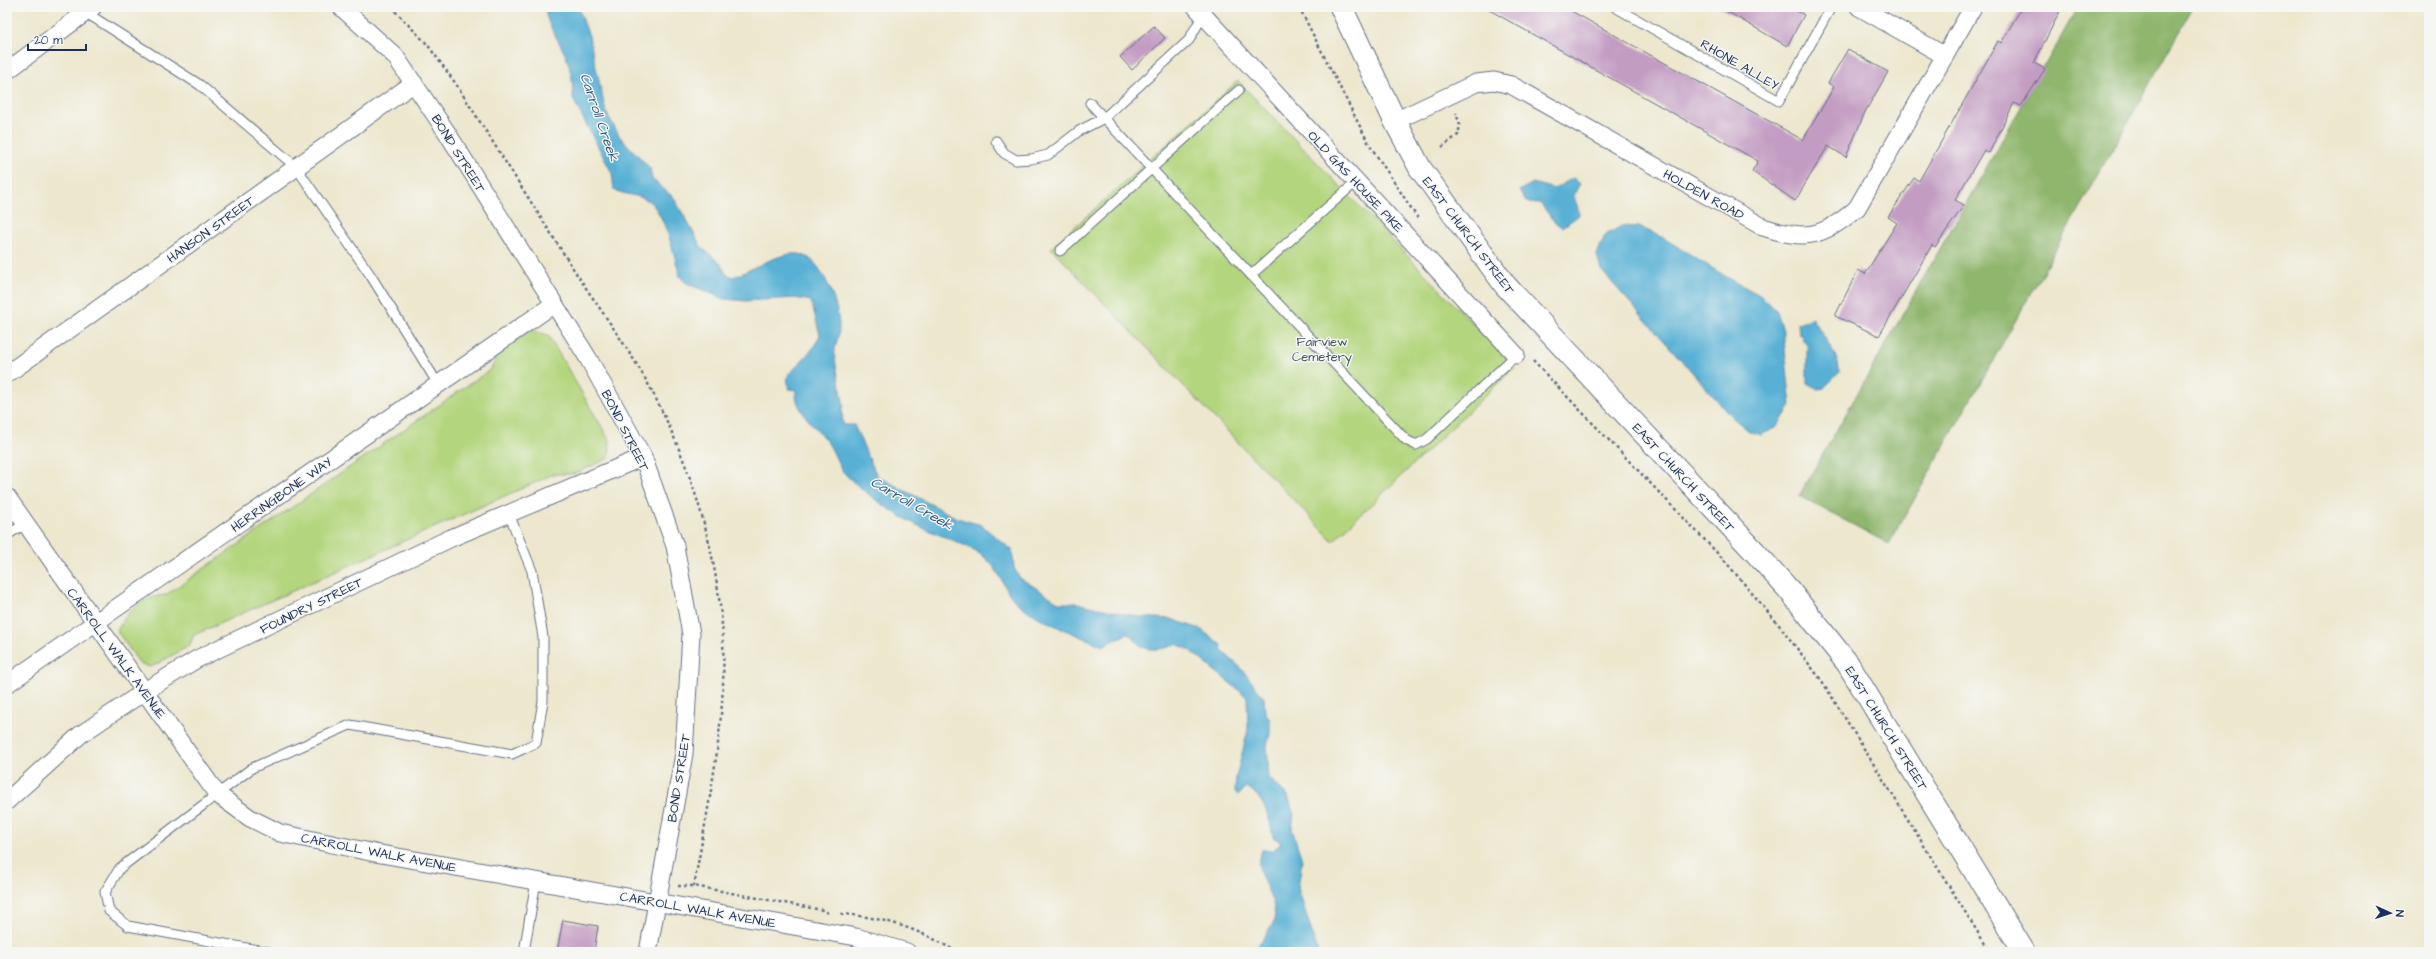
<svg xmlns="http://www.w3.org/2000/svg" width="2436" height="959" font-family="'Architects Daughter',sans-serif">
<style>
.green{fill:#b3d57d;stroke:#67826e}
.forest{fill:#8eb66c;stroke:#547265}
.water{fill:#58b1d5;stroke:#3a709a}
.building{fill:#c39cc3}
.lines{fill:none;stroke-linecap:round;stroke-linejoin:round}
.service-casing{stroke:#646f85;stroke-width:11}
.minor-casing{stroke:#646f85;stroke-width:19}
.secondary-casing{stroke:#646f85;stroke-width:24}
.path{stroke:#646f85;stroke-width:2.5;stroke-dasharray:3 3;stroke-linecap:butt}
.service{stroke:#fff;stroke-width:9}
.minor{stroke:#fff;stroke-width:17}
.secondary{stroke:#fff;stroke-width:22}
.labels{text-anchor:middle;stroke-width:3;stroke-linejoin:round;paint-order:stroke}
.street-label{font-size:13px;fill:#1b2f5e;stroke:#f6f6f2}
.park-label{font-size:13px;fill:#415866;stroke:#f6f6f2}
.water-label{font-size:14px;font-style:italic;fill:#2d5682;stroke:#f6f6f2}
</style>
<rect width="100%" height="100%" fill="#f6f6f2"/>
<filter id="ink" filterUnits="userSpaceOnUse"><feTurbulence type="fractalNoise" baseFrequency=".025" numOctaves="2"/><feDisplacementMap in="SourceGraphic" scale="8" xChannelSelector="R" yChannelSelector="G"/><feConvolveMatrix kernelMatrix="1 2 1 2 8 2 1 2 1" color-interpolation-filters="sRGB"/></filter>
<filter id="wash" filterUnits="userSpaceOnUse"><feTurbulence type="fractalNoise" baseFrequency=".012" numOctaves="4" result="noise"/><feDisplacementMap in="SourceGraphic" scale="16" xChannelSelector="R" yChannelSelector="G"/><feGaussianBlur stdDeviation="0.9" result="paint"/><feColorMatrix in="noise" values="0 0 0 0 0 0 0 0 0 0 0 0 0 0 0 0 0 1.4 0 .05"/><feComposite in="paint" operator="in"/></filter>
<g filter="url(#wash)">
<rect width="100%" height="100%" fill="#ede7ce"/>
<!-- green -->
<g class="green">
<path d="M1238,81L1515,367L1333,541L1051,248Z"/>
<path d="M531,330L548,335L610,441L609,458L574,474H554L194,635L189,646L151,667L140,664L117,631C128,610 141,597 166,595L491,369L499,353Z"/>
</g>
<!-- forest -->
<path class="forest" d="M2078,7H2193L1889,544L1799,496Z"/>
<!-- water -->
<g class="water">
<path d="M545,7H578L589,36L606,112L620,137L650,168L652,179L674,198L702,248L721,264L726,274L733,277C753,270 778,252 799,254C823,257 840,309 839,329C839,339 833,348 835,359C838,375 841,390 844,407L842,409L843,425H854L877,476L957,518L981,525L1012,550L1014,568L1020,578L1060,603H1076L1139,617L1171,619L1200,629L1222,645L1221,650L1241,668L1264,698L1265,712L1270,720V734L1267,745L1269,778L1288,796L1294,815L1292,829L1302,860L1298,888L1318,952H1254C1258,944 1272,928 1274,921C1279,894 1251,877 1261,850H1274L1281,842L1273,837C1270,818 1264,797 1246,787L1238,795L1235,792L1236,777L1248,730L1247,697L1188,649L1176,644C1167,649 1150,652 1141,646C1135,641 1134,636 1127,634L1103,646C1073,632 1039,623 1014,600C1002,587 1001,570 983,556C960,540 932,534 909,521C887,509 865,493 847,476C836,465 835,450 824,438C813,425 794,408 796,390L789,389L787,377L814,347L820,335L811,301L795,298L746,301L724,299L686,283L680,277C675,258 664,209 647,200C639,195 625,195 614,190L612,173L573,99C574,84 570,64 563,50C556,35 546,24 545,7Z"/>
<path d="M1573,178L1580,184C1569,199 1578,200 1579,215L1563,227L1556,224L1540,203L1526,202L1519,191L1533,183L1554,189Z"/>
<path d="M1622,226L1639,227L1660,236L1725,276L1763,297L1777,311L1783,331L1791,406L1777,427L1761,435L1749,431L1732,417L1601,270L1597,255L1605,235Z"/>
<path d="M1812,318C1821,335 1840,354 1839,373L1824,388L1818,389L1807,383V345L1803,340L1802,335H1799L1798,323Z"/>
</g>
<g id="blocks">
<!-- building -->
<g class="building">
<path d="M1484,7H1564L1803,140L1834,87L1828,83L1848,49L1888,72L1865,112L1846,157L1828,146L1795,201L1752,171L1758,161Z"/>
<path d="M1719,7H1790L1804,15L1787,46Z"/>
<path d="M2022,7H2062L2034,63L2045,69L2021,106L2014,103L1989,153L1984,150L1955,200L1964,205L1935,247L1932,245L1879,336L1835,316L1858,270L1865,274L1897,223L1888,217L1914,178L1919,181L1998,41L2001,43Z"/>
<path d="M1154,26L1165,38L1132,70L1120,57Z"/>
<path d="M563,920L598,926L594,952H557Z"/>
</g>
</g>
</g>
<g filter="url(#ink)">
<use href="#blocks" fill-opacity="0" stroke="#646f85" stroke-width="1"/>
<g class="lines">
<!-- service casing -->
<g class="service-casing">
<g id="service">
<path d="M77,7L200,85L296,167L371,276L438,384"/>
<path d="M1615,7L1779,101L1831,7"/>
<path d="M1090,103L1251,275"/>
<path d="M996,141L1004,153L1016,160L1031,159L1048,155L1079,131L1104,118L1189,40L1203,15"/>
<path d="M1356,182L1251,275L1406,440L1416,445L1427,439L1516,355"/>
<path d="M1060,251L1239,90"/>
<path d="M7,535L25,524"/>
<path d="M269,952L128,926L109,911L105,892L120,868L252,768L350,725L512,754L536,743L543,701V637L532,571L509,514"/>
<path d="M524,952L536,881"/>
</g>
</g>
<!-- minor casing -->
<g class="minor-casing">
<g id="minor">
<path d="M341,7L395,56L446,131L588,358L643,457L675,546L691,634L684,754L648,952"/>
<path d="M1196,7L1516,355"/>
<path d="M1859,7L1945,56"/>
<path d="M7,71L93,7"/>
<path d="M1395,121L1476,83L1494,81L1511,85L1763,227C1804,241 1823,238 1857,208L1973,7"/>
<path d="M7,374L414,83"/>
<path d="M7,497L217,794L250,818L280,833L375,853L856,937L907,952"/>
<path d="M7,684L554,304"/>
<path d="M7,801L80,735L145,691L197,659L451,538L643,457"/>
</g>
</g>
<!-- secondary casing -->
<g class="secondary-casing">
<path id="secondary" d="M1341,7L1395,121L1420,168L1505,285L1755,552L1789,590L1848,664L2024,952"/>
</g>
<!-- path -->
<g class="path">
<path d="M391,7L427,44L456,84C496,147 536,210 576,273C601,311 633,354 654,395C691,467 715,544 722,625C729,713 709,800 694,886"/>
<path d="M1299,7L1369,144L1419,220"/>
<path d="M1442,147L1458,135L1460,125L1456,113"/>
<path d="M1533,361L1724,560L1779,625L1822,681L1990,952"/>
<path d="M678,886H694L822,910L828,913"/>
<path d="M841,914C870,916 899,923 925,935C937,940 947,947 959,952"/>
</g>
<!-- service -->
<use href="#service" class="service"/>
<!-- minor -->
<use href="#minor" class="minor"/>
<!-- secondary -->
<use href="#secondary" class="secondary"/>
</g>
</g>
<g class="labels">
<!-- street labels -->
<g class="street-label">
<text transform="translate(1740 64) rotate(30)" y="5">RHONE ALLEY</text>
<text transform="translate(459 153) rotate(58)" y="5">BOND STREET</text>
<text transform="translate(1356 181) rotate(47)" y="5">OLD GAS HOUSE PIKE</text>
<text transform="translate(1704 194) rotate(29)" y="5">HOLDEN ROAD</text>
<text transform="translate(210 229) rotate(-36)" y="5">HANSON STREET</text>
<text transform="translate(1469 235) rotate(53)" y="5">EAST CHURCH STREET</text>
<text transform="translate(626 430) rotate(63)" y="5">BOND STREET</text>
<text transform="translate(1684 477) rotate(47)" y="5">EAST CHURCH STREET</text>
<text transform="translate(281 494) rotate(-35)" y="5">HERRINGBONE WAY</text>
<text transform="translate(311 605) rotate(-26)" y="5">FOUNDRY STREET</text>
<text transform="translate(117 653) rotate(54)" y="5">CARROLL WALK AVENUE</text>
<text transform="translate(1887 728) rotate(58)" y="5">EAST CHURCH STREET</text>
<text transform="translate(678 778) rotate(-81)" y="5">BOND STREET</text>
<text transform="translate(379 852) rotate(11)" y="5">CARROLL WALK AVENUE</text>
<text transform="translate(698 909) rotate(10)" y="5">CARROLL WALK AVENUE</text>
</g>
<!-- park labels -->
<g class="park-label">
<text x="1322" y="346">Fairview<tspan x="1322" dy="15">Cemetery</tspan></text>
</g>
<!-- water labels -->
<g class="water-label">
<text transform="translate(600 117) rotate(71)" y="5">Carroll Creek</text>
<text transform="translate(912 503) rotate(30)" y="5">Carroll Creek</text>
</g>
</g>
<!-- margin -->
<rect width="2436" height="959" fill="none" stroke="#f6f6f2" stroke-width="24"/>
<!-- north arrow -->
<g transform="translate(2390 913) rotate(93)" stroke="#f6f6f2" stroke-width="3" paint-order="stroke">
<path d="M0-3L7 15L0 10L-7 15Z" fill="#1b2f5e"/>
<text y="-6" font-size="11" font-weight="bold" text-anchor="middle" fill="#1b2f5e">N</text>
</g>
<!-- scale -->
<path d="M28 44v6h58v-6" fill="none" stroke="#1b2f5e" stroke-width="2"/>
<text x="34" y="44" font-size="12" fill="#1b2f5e" stroke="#f6f6f2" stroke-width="3" paint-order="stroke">20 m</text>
</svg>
